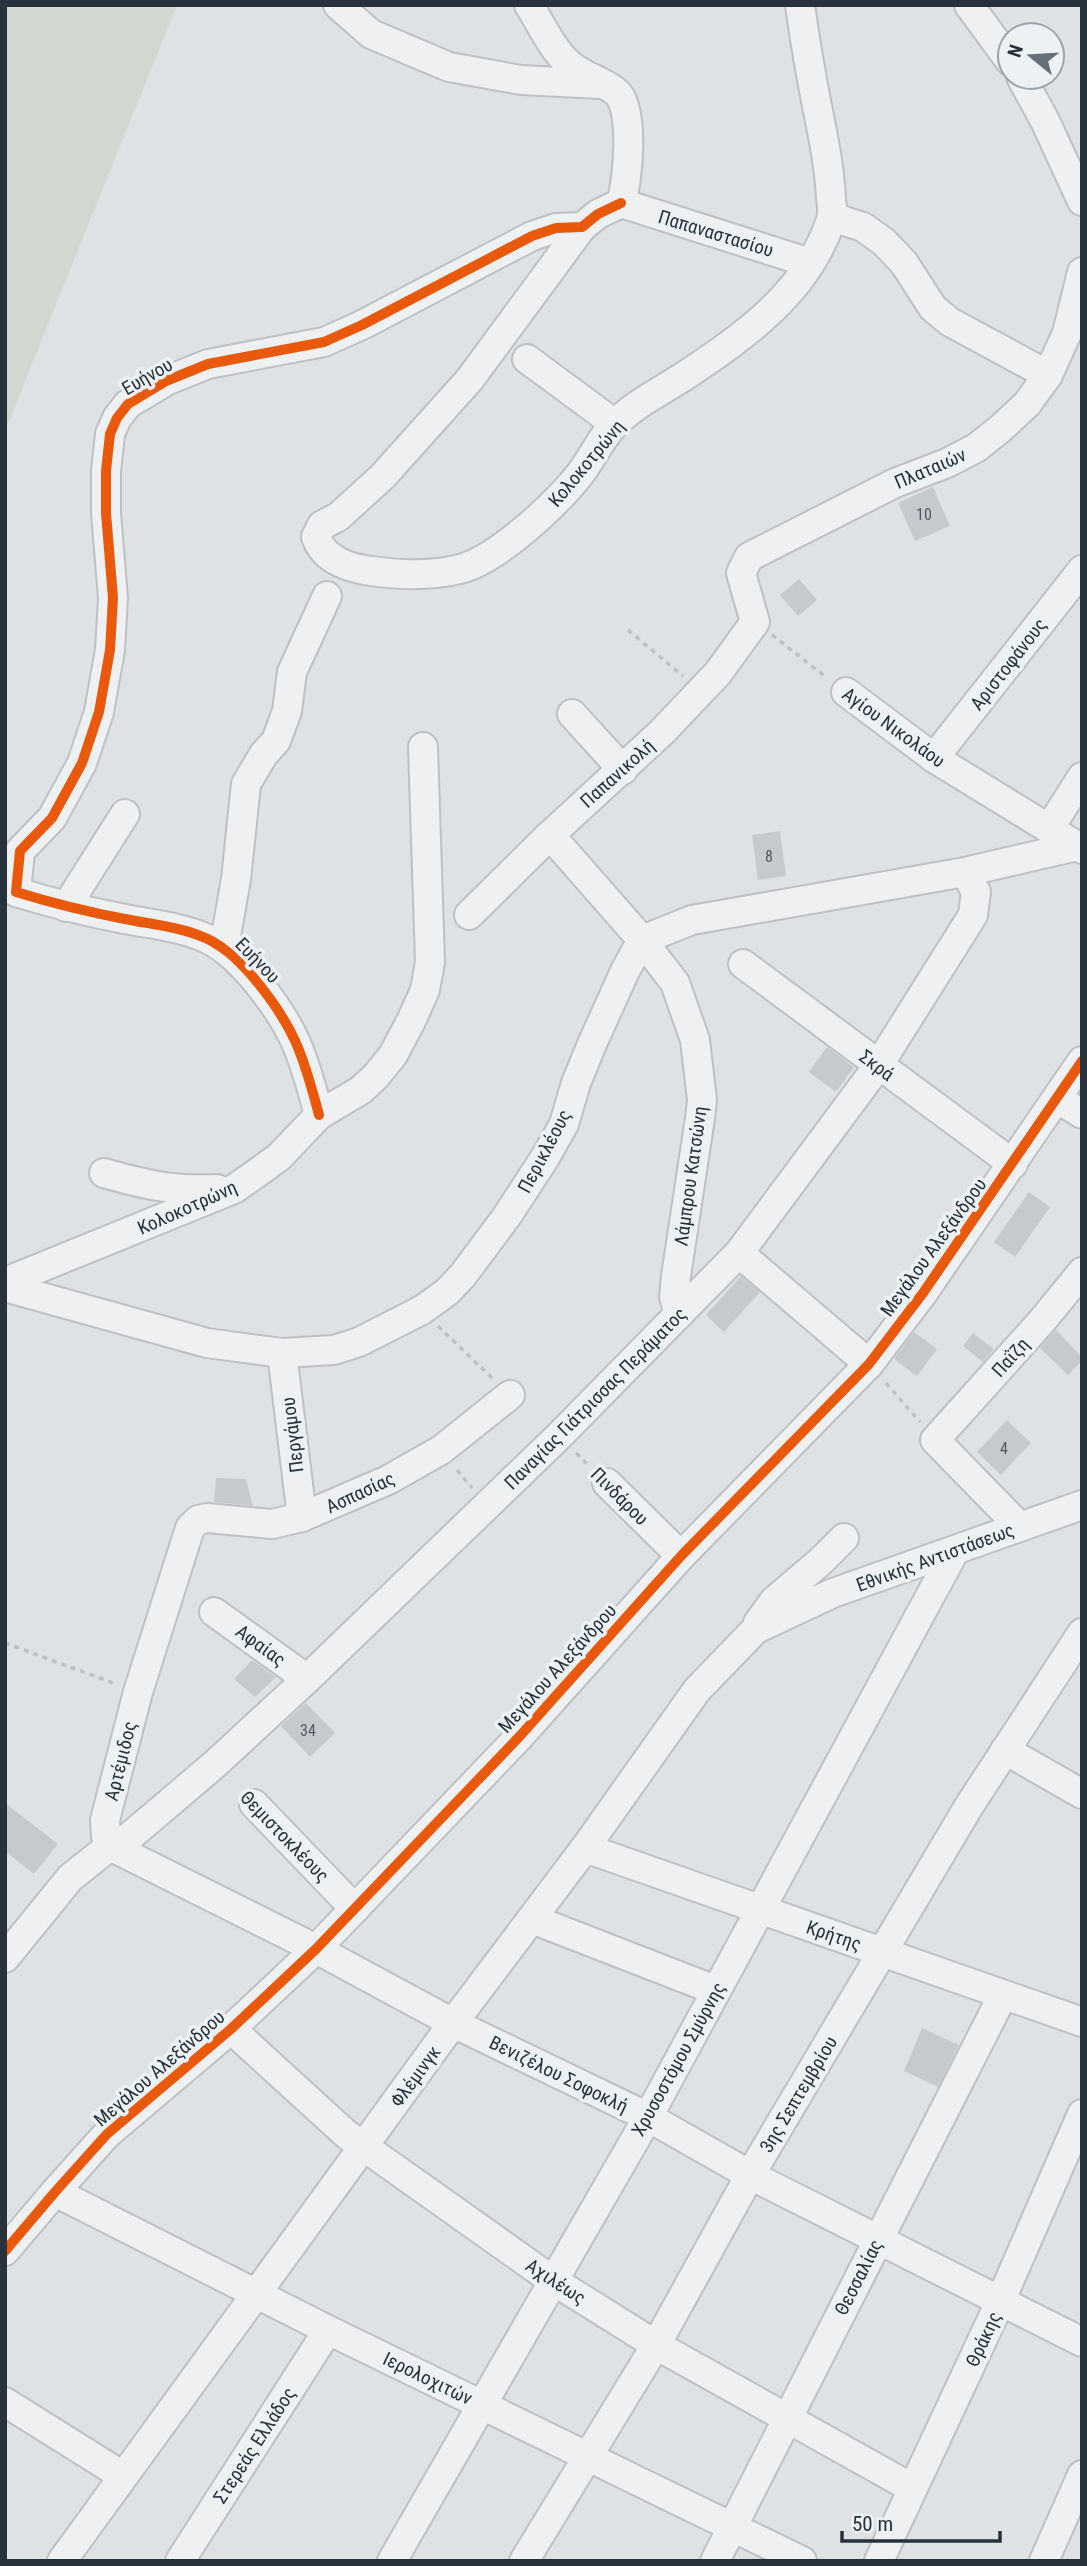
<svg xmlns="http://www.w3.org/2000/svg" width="1087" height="2566" font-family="'Roboto Condensed',sans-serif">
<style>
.green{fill:#d1d8d0}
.building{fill:#c7cacd}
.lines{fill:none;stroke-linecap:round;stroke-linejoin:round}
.minor-casing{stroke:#bec0c3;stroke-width:32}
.path{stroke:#bec2c4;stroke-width:3.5;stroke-dasharray:5 5;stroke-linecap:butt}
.minor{stroke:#eef0f1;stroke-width:28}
.cycleway-casing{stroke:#ecf1f4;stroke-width:15}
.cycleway{stroke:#e8590c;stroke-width:10}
.labels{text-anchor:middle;stroke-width:7;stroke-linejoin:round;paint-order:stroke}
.number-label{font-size:16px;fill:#505962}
.street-label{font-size:19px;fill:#27323d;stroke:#ecf1f4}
</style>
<rect width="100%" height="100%" fill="#dfe2e5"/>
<!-- green -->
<path class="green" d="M5,5H177L5,431Z"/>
<!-- building -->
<g class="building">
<path d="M933,487L950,526L915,541L898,503Z"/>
<path d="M799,579L817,600L798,616L780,595Z"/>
<path d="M780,831L786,876L758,880L752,835Z"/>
<path d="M827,1047L854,1067L836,1092L809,1072Z"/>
<path d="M1029,1192L1050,1207L1015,1257L994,1242Z"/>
<path d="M741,1276L760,1292L724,1332L706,1315Z"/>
<path d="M1056,1330L1082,1357V1361L1068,1375L1040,1348Z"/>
<path d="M914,1332L937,1349L917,1376L894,1359Z"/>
<path d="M973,1333L994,1349L983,1362L963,1346Z"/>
<path d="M1007,1420L1031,1443L1001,1475L977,1452Z"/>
<path d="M216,1478L246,1479L253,1506L214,1502Z"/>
<path d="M252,1660L276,1677L255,1697L234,1679Z"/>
<path d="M306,1703L335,1733L310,1757L281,1726Z"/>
<path d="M5,1803L58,1844L34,1874L5,1851Z"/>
<path d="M922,2028L959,2045L938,2087L904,2071Z"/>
</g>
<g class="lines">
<!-- minor casing -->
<g class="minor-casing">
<g id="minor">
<path d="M338,5L371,34L449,67L521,80L600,84"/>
<path d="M529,5C541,24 552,49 569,64C582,76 603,81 616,92C635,107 628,181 621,203"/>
<path d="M969,5L1010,61"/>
<path d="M1021,77L1045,121L1082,201"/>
<path d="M621,203L810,263"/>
<path d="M832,217L863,227L884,242L904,263L933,308L950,322L1048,375"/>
<path d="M582,227L470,379L383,476L338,517L322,525L316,537C324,560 348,568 371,571C399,575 432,576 460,569C496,560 553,507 576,479C591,462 600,438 616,423C636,403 663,390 686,375C746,335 807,292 831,220C833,213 832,205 831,199C829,154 817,112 810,68C806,47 803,26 800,5"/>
<path d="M527,359L615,424"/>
<path d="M846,692L934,758L1082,849"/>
<path d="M572,714L623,770"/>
<path d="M934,758L1082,570"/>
<path d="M1049,829L1082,777"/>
<path d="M550,835L642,940L675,983L695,1040L702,1100L700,1118L676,1276L674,1297L679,1314"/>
<path d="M66,907L125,814"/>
<path d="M469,915L550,835L662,732L718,673L755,622L741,573L749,557L895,483L947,463L976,448L1000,429L1027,404L1048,375L1067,333L1082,272"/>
<path d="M224,947L236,879L246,784L264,754L276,741L287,711L292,672L327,596"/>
<path d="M743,964L1013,1164"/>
<path d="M1058,1099L1082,1114"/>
<path d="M319,1115C303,1054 294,1026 253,977C237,959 221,943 198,935C175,926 149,924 125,919C88,912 52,903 16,892L20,851L52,818L82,763L99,712L110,650L113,598L106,513V471L110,434L117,418L128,404L166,381L208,364L324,342L362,325L532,236L556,228L582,227L598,214L621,203"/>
<path d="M104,1173C146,1185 173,1191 217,1189"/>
<path d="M739,1253L869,1364"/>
<path d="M5,1282L234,1189L257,1173L279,1157L319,1115L361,1090L376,1076L393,1055L411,1021L425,990L430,962L423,747"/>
<path d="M5,1287L207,1343L282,1353L334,1350L359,1342L422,1310L447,1292L463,1275L507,1216L546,1156L564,1124L576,1083L592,1044L625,971L642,940L692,920L965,872L1077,846"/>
<path d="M282,1353L302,1517"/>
<path d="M607,1483L681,1556"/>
<path d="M1019,1526L935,1440L1042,1321L1082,1272"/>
<path d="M214,1612L307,1679"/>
<path d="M758,1623L774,1601L821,1561L844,1538"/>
<path d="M1005,1750L1082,1794"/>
<path d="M254,1804L355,1909"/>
<path d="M110,1846L316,1949L453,2023L648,2117L750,2175L1082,2342"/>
<path d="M110,1846L106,1836L105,1820L138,1692L190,1528L198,1520L207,1518L272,1524L302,1517L388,1480L441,1450L510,1395"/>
<path d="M585,1848L1082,2022"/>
<path d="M532,1919L715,1990"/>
<path d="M5,1958L70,1878L110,1846L128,1838L215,1764L307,1679L559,1436L739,1253L878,1066L973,915L976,892L965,872"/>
<path d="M231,2029L346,2134L552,2280L656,2345L912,2488"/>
<path d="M55,2192L328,2330L802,2561"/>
<path d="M5,2251L55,2192L107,2134L231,2029L316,1949L519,1737L681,1556L869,1364L923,1293L1082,1061"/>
<path d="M5,2402L123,2476"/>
<path d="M62,2561L453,2023L585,1848L697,1690L756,1629L833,1593L1082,1505"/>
<path d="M180,2561L328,2330"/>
<path d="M392,2561L648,2117L954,1552"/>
<path d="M524,2561L656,2345L750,2175L969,1806L1082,1633"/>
<path d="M715,2561L1003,1995"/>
<path d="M879,2561L1000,2302L1082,2114"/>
<path d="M1044,2561L1082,2475"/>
</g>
</g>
<!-- path -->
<g class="path">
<path d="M628,630L683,676"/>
<path d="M772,635L827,678"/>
<path d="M438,1326L493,1379"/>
<path d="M886,1383L920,1422"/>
<path d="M576,1453L590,1467"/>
<path d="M457,1470L472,1488"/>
<path d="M5,1643L116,1684"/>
</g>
<!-- minor -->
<use href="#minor" class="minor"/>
<!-- cycleway casing -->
<g class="cycleway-casing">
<g id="cycleway">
<path d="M319,1115C303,1054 294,1026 253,977C237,959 221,943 198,935C175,926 149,924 125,919C88,912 52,903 16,892L20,851L52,818L82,763L99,712L110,650L113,598L106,513V471L110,434L117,418L128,404L166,381L208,364L324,342L362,325L532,236L556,228L582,227L598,214L621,203"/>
<path d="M5,2251L55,2192L107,2134L231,2029L316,1949L519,1737L681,1556L869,1364L923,1293L1082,1061"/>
</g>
</g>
<!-- cycleway -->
<use href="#cycleway" class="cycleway"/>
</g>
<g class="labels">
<!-- number labels -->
<g class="number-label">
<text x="924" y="520">10</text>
<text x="769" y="862">8</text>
<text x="1004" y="1454">4</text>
<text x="308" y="1736">34</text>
</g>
<!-- street labels -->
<g class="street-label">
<text transform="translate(716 233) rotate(17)" y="7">Παπαναστασίου</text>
<text transform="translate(147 376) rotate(-30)" y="7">Ευήνου</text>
<text transform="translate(586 463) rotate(-50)" y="7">Κολοκοτρώνη</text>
<text transform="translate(930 468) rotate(-23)" y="7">Πλαταιών</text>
<text transform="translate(1008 664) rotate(-52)" y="7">Αριστοφάνους</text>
<text transform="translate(894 727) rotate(36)" y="7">Αγίου Νικολάου</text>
<text transform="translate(617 773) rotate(-42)" y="7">Παπανικολή</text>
<text transform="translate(258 960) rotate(46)" y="7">Ευήνου</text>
<text transform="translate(877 1065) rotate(37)" y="7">Σκρά</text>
<text transform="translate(544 1151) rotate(-62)" y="7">Περικλέους</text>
<text transform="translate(690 1176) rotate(-82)" y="7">Λάμπρου Κατσώνη</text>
<text transform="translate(187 1207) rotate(-24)" y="7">Κολοκοτρώνη</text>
<text transform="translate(933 1247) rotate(-54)" y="7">Μεγάλου Αλεξάνδρου</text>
<text transform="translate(1010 1357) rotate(-48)" y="7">Παΐζη</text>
<text transform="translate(595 1398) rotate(-45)" y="7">Παναγίας Γιάτρισσας Περάματος</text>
<text transform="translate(292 1435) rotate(-97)" y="7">Περγάμου</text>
<text transform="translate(360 1492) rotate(-25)" y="7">Ασπασίας</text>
<text transform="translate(620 1496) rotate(45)" y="7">Πινδάρου</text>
<text transform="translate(935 1557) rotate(-20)" y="7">Εθνικής Αντιστάσεως</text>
<text transform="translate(261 1645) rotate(36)" y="7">Αφαίας</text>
<text transform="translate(557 1668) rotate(-48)" y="7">Μεγάλου Αλεξάνδρου</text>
<text transform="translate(120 1761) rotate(-76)" y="7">Αρτέμιδος</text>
<text transform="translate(285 1836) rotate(46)" y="7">Θεμιστοκλέους</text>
<text transform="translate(834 1935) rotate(19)" y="7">Κρήτης</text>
<text transform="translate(678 2059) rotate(-61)" y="7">Χρυσοστόμου Σμύρνης</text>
<text transform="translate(159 2068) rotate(-41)" y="7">Μεγάλου Αλεξάνδρου</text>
<text transform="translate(559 2074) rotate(26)" y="7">Βενιζέλου Σοφοκλή</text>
<text transform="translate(415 2076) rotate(-54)" y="7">Φλέμινγκ</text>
<text transform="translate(798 2094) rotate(-59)" y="7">3ης Σεπτεμβρίου</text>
<text transform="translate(858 2277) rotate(-63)" y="7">Θεσσαλίας</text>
<text transform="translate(556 2281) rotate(33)" y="7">Αχιλέως</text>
<text transform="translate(983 2339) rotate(-65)" y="7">Θράκης</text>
<text transform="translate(428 2378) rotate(26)" y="7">Ιερολοχιτών</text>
<text transform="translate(254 2445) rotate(-57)" y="7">Στερεάς Ελλάδος</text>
</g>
</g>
<!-- border -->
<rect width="1087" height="2566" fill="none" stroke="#27323d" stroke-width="14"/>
<!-- north arrow -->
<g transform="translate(1031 56) rotate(288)"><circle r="33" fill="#ecf1f4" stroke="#9da5ab" stroke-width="2"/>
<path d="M0-5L12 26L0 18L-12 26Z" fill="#677078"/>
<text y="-10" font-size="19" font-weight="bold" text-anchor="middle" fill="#27323d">N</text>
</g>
<!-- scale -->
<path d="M842 2531v10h158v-10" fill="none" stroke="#27323d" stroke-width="3.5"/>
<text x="852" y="2531" font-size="21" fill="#27323d" stroke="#ecf1f4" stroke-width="5" paint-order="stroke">50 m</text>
</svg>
